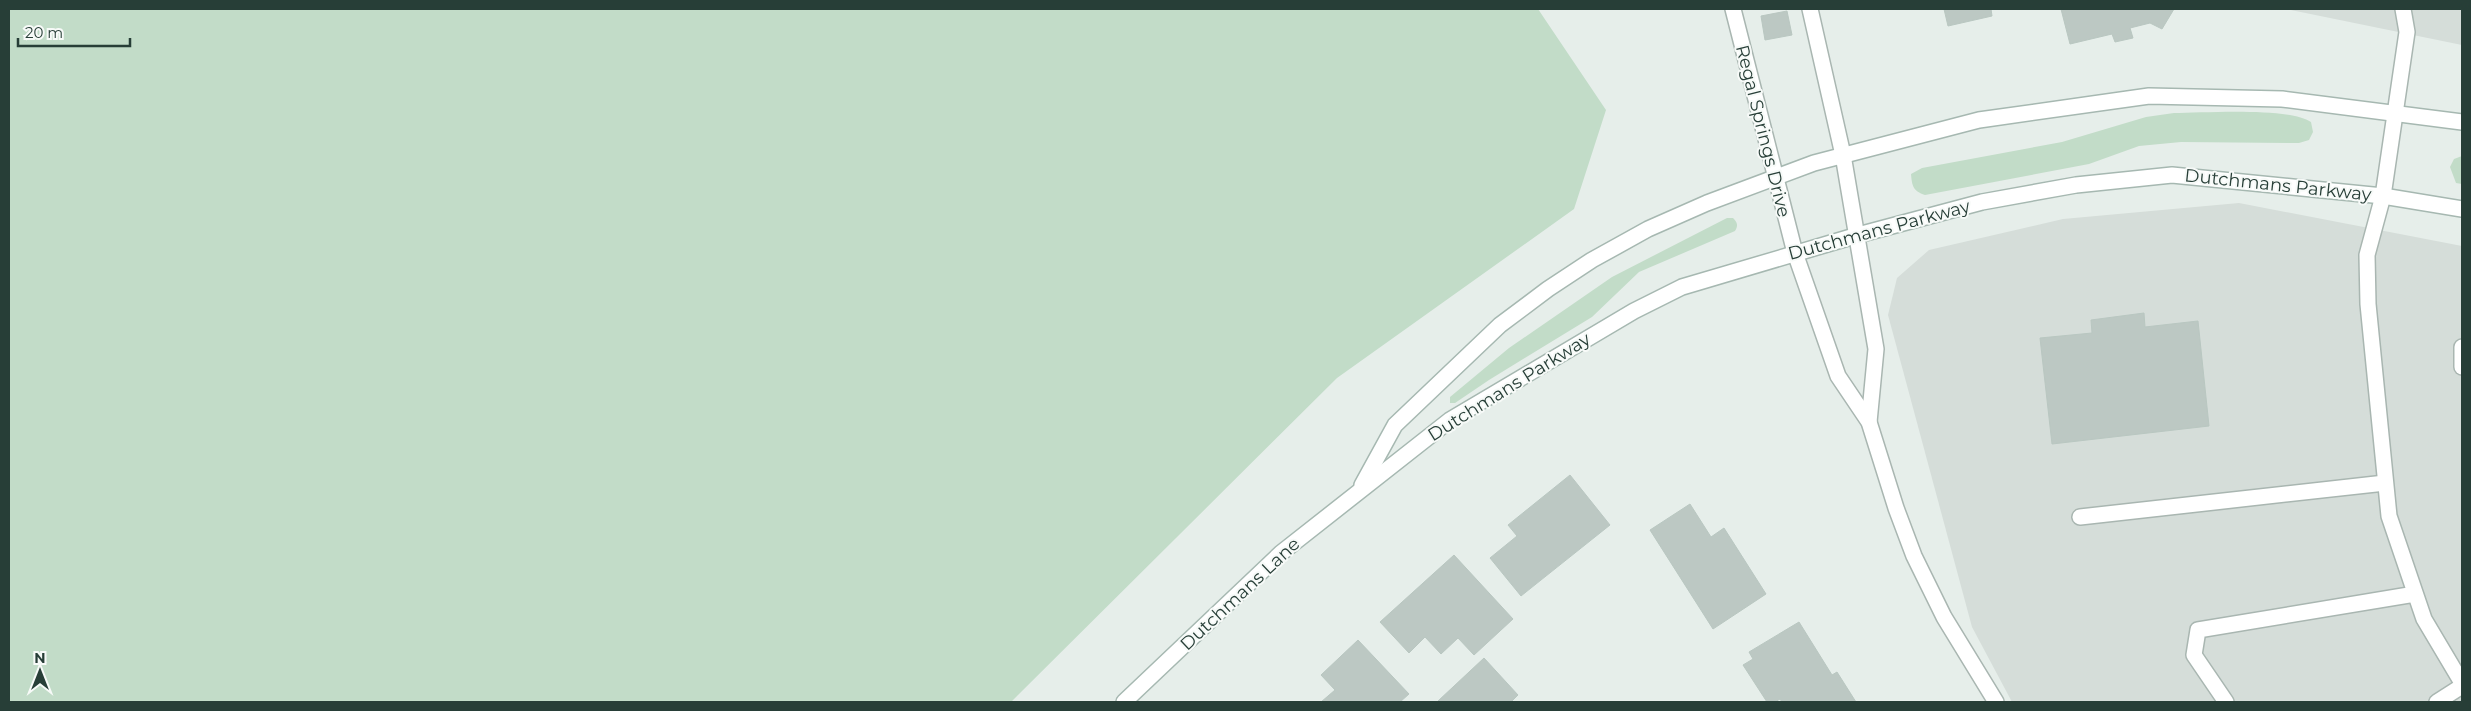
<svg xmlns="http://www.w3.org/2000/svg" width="2471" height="711" font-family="Montserrat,sans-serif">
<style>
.built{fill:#d5ddd9}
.green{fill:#c2dcc8}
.building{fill:#bcc8c3;stroke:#b9c7c1}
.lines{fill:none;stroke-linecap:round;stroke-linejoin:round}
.lane-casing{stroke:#a9b6b1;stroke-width:18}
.street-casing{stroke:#a9b6b1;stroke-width:18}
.secondary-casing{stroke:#a6b8b1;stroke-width:18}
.lane{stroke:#fff;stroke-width:15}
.street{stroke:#fff;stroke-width:15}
.secondary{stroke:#fff;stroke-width:15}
.labels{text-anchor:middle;stroke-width:4;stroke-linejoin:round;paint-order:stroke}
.street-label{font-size:18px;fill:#273e37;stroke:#f7faf8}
</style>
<rect width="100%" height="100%" fill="#e6eeea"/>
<!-- built -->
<g class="built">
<path d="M2286,9H2462V45Z"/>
<path d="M2239,203L2462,246V702H2012L1972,627L1888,315L1897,278L1929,250L2063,219Z"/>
</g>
<!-- green -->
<g class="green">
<path d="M9,9H1538L1606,110L1574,209L1337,378L1011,702H9Z"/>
<path d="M2174,113C2204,113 2288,107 2311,122L2313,132L2309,140L2299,143L2181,142L2139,146L2089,164L1925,195C1913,191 1912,186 1911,174L1922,168L2062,142L2146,117Z"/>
<path d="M2462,156V184L2456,183L2450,167L2454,159Z"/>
<path d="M1727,218H1733C1738,223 1738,226 1735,231L1639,272L1592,317L1489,380L1455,403H1450V397L1509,348L1612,277Z"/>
</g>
<!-- building -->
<g class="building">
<path d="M1944,9H1991L1992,16L1948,26Z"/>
<path d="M2061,9H2174L2162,29L2150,23L2130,28L2133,38L2115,42L2112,34L2070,44Z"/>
<path d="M1787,11L1792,35L1765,40L1761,16Z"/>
<path d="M2144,313L2145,327L2198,321L2209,426L2052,444L2040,338L2092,333L2091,320Z"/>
<path d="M1570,475L1610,525L1521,596L1490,558L1517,536L1508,525Z"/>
<path d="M1690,504L1711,537L1724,528L1766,594L1713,629L1650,530Z"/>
<path d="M1454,555L1513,619L1474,655L1458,638L1441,654L1425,637L1409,653L1380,622Z"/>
<path d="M1799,622L1832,675L1837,672L1856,702H1782L1780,699L1775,702H1767L1743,665L1753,659L1749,652Z"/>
<path d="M1358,640L1409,694L1400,702H1321L1335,690L1321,675Z"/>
<path d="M1484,658L1518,695L1511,702H1439L1438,701Z"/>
</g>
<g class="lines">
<!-- lane casing -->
<g class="lane-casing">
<g id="lane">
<path d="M2403,9L2407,32L2383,196L2367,255L2368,304L2389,516L2424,619L2462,683"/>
<path d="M2462,347V367"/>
<path d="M2080,517L2385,483"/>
<path d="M2226,702L2194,655L2198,630L2415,594"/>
<path d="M2437,702L2462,686"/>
</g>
</g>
<!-- street casing -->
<g class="street-casing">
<g id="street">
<path d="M1733,9L1795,253L1838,376L1869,422L1896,508L1914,556L1944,617L1996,702"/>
<path d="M1810,9L1843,155L1876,349L1869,422"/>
</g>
</g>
<!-- secondary casing -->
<g class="secondary-casing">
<g id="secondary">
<path d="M1362,485L1395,425L1500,325L1548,289L1592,260L1648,229L1707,203L1814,163L1979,120L2149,96L2282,99L2462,122"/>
<path d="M1124,702L1281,553L1450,420L1634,311L1682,287L1858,235L1982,202L2076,185L2172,175L2383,196L2462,209"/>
</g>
</g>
<!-- lane -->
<use href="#lane" class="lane"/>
<!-- street -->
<use href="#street" class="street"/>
<!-- secondary -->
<use href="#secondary" class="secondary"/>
</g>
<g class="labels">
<!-- street labels -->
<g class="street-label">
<text transform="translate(1763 131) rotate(76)" y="6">Regal Springs Drive</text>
<text transform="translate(2278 185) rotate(6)" y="6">Dutchmans Parkway</text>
<text transform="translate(1879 230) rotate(-15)" y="6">Dutchmans Parkway</text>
<text transform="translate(1509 387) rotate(-32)" y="6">Dutchmans Parkway</text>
<text transform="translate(1240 594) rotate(-43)" y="6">Dutchmans Lane</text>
</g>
</g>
<!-- border -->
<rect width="2471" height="711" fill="none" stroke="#273e37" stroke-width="20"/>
<!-- north arrow -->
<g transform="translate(40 671)" stroke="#f7faf8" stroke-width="4" paint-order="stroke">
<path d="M0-4L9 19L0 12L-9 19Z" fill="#273e37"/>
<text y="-8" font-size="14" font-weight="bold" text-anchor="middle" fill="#273e37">N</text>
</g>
<!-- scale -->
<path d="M18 38v8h112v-8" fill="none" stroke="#273e37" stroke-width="2.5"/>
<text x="25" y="38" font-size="15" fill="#273e37" stroke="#f7faf8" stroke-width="4" paint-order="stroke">20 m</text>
</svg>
